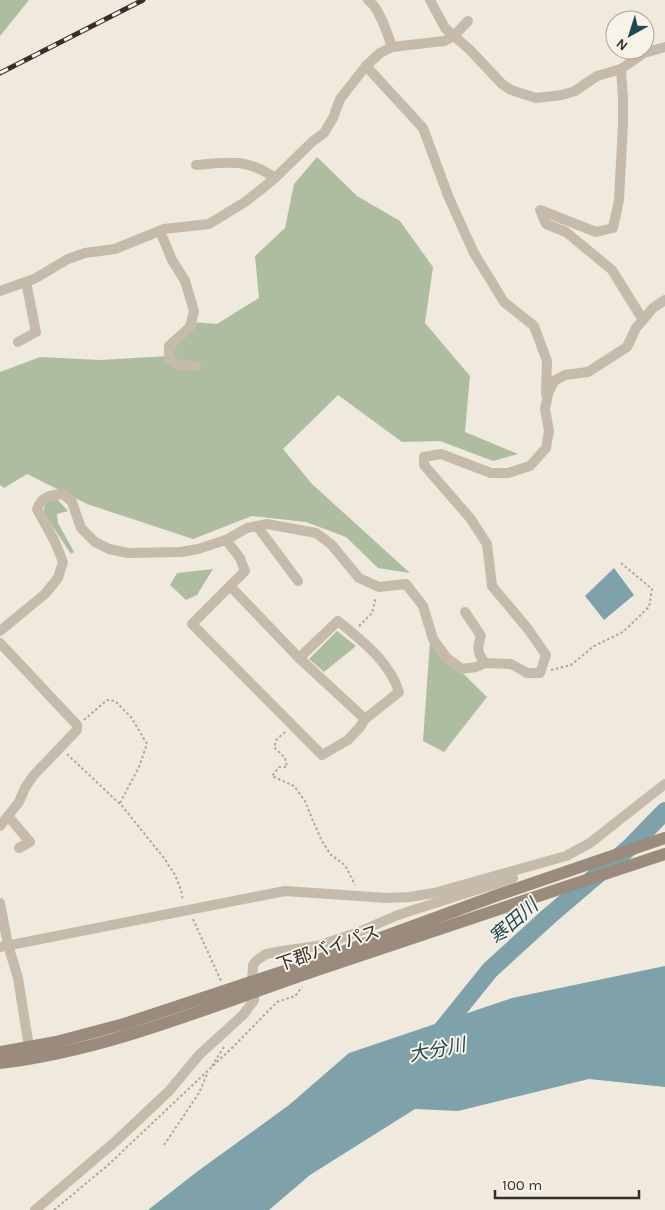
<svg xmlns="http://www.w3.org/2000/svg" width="665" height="1210" font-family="Karla,'Noto Sans JP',sans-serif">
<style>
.green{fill:#aebd9f}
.water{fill:#7fa2aa}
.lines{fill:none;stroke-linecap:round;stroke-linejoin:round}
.river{stroke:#7fa2aa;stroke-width:18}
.path{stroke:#b2a695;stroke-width:2;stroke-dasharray:2.5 2.5;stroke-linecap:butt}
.street{stroke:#c6bbaa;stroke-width:10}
.secondary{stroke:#9a8b7c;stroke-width:12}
.rail-casing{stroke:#352e29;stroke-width:5}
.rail{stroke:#f8f3e9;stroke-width:3;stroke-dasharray:9;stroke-linecap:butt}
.labels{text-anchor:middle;stroke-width:4;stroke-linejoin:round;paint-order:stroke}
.street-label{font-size:18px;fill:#352e29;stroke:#f8f3e9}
.water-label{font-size:19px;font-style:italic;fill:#234852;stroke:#f8f3e9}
</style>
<rect width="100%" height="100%" fill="#efeadd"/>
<!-- green -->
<g class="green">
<path d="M0,0H29L0,36Z"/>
<path d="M317,157L357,196L400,221L433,267L425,323L470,376L465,432L518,454L493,461L440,441L402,442L338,395L283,449L312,484L410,573L378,568L346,537L306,522L252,516L193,539L87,504L27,474L4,488L0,485V372L40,357L100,360L169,356L193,322L217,324L259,298L255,256L285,228L294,184Z"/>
<path d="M57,499L68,511L57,514L58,523L74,552L71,554L43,512L46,502Z"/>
<path d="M213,569L197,595L186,600L170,585L177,573Z"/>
<path d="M337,631L356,646L324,672L309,659Z"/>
<path d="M430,641L487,697L444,752L423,741Z"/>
</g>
<!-- water -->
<g class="water">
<path d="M614,568L634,595L604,620L585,596Z"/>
<path d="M665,966V1087L589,1079L458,1111L415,1109L310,1175L269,1210H148L198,1171L289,1105L349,1053L512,998Z"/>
</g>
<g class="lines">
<!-- river -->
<path class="river" d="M436,1037L490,970L548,917L630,847L665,811"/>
<!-- path -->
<g class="path">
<path d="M359,626L372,613L376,597"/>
<path d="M551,670L571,665L594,646L623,632L649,607L652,589L621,563"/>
<path d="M84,720L107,700L115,701L131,717L147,744L139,767L120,803"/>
<path d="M285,732L277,739L274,747L285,758L287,767H279L272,776L294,786L305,801L313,821L322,841L331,855L345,865L355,885"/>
<path d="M67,754L122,806L164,858L175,875L181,890L183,901"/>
<path d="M193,919L221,981"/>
<path d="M212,1066L224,1047"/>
<path d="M164,1145L199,1093L208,1072"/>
<path d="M54,1210L107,1166L234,1046L277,1002L295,996L302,987"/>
</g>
<!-- street -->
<g class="street">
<path d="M368,0C379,7 388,35 392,47"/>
<path d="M430,0L445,28L470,50L502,84L511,90L536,98L562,95L575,91L597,76L621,69L644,53L665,47"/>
<path d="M366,66L423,128L449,198L474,253L504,302L534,326L547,361L546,394"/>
<path d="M621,69L623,99V124L619,200L613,228L596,232L540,210L546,224L566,232L612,270L643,320"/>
<path d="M196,165C229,162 247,158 275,178"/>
<path d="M160,231L172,260L185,281L194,311L190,327L169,346V359L179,365L196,366"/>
<path d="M0,291L34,279L68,259L85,253L115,249L164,229L209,224L245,202L259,191L275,178L313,141L324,133L333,118L340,99L366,66L380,53L392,47L444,41L454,36L468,21"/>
<path d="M18,342L36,332L26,282"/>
<path d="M257,526L298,581"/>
<path d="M226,540L240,558L245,571L192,624L322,755L348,740L360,727L365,719L399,692C389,661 362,641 338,621L299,658"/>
<path d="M230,586L299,658L365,719"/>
<path d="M465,612L481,636C477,647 477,653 485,663"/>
<path d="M0,631L45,594L58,578L63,562L55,542L37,509C42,496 50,495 63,494L72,502L81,528L95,542L109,549L128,553L181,552L198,549L226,540L247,528L267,524L316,533L331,544L359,578L379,587L406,584L423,606L433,639L447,658L462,669L476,667L485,663L511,664L527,673H540L546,655L528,629L492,586L487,544L470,518L424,465V457L441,454L491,473H508L530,466L546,448L549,431L545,409L548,394L554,381L565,375L588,372L627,347L636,328L653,308L665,300"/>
<path d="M0,643L77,725V730L33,776L25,788L19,802L0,826"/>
<path d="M8,816L30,842L19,848"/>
<path d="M0,903L8,945L18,978L29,1047"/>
<path d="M0,947L285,891L387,898L409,897L434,893L566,856L590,843L665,784"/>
<path d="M35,1210L116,1141L169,1091L200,1054L243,1015L254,1000L255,992L252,981L253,965L256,961L266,954L282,951L317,946L356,933L398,915L513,878"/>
</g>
<!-- secondary -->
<g class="secondary">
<path d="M0,1052L56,1042L124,1024L345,951L498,895L665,838"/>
<path d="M0,1063C109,1050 211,1006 314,971C431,931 548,893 665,854"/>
</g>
<!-- rail casing -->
<g class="rail-casing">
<path id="rail" d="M0,73L143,0"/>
</g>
<!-- rail -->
<use href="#rail" class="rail"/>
</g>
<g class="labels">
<!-- street labels -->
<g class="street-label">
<text transform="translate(328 948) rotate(-19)" y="6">下郡バイパス</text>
</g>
<!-- water labels -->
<g class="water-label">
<text transform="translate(513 921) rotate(-41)" y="7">寒田川</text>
<text transform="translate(437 1049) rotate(-11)" y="7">大分川</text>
</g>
</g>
<!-- north arrow -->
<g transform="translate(630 35) rotate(219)"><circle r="24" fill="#f8f3e9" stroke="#aaa49c"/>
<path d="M0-4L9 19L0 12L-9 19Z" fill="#234852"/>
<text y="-8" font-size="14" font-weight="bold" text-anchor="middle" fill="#352e29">N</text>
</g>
<!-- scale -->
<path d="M495 1190v8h144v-8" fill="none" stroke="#352e29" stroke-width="2.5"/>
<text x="502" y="1190" font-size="15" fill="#352e29" stroke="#f8f3e9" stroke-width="4" paint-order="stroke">100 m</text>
</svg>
